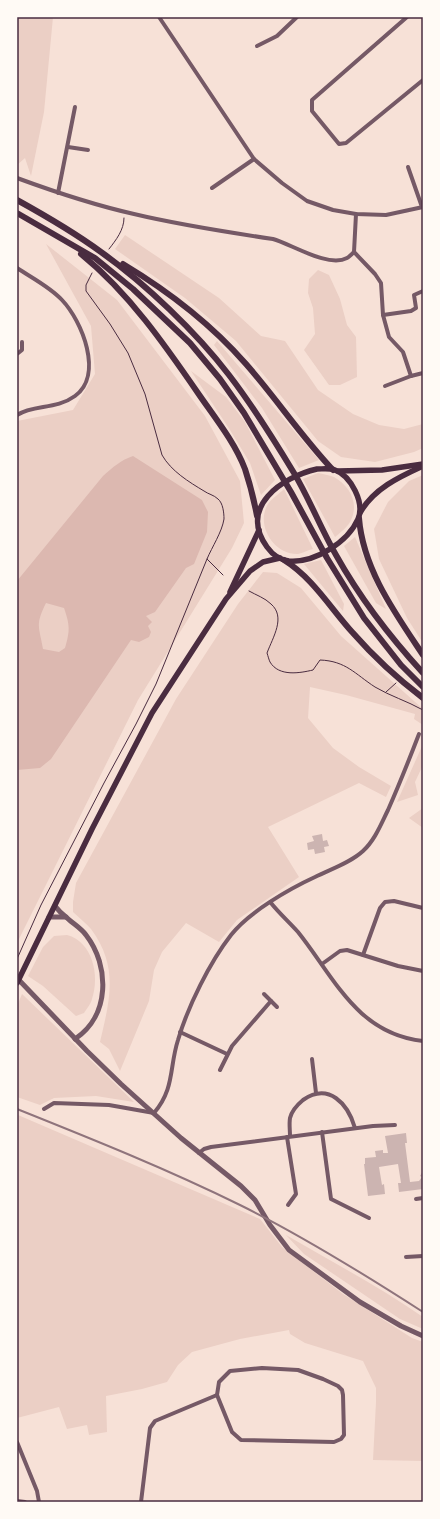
<svg xmlns="http://www.w3.org/2000/svg" width="440" height="1519" font-family="Lato,sans-serif">
<style>
.green{fill:#ebcfc5}
.water{fill:#dcb8b0;fill-rule:evenodd}
.building{fill:#ccb4b1}
.lines{fill:none;stroke-linecap:round;stroke-linejoin:round}
.path{stroke:#4a2c40;stroke-width:1}
.minor{stroke:#755966;stroke-width:4}
.tertiary{stroke:#755966;stroke-width:5}
.secondary{stroke:#4a2c40;stroke-width:5.5}
.trunk{stroke:#4a2c40;stroke-width:6}
.rail{stroke:#8f747c;stroke-width:2}
.neatline{fill:none;stroke:#4a2c40;stroke-width:1.5}
</style>
<rect width="100%" height="100%" fill="#f7e1d7"/>
<!-- green -->
<g class="green">
<path d="M19,17H53L44,112L31,176L25,158L17,165V18Z"/>
<path d="M125,235L219,298L261,336L285,341L318,390L353,414L379,425L404,429L423,424V448L414,452L375,462L341,457L318,441L236,341L185,298L115,249Z"/>
<path d="M46,244L117,300L205,416L240,481L244,523L232,548L138,700L17,943V421L73,410L95,374L91,326Z"/>
<path d="M318,270L329,275L340,299L347,325L356,337L357,377L340,385H329L304,350L315,334L313,308L308,293L309,279Z"/>
<path d="M217,341L319,460L299,468L262,408L214,345Z"/>
<path d="M191,371L226,397L245,422L275,480L261,495L250,463L230,430Z"/>
<path d="M318,473C323,474 329,475 334,477C350,486 360,504 350,522C347,527 340,533 335,537L303,479Z"/>
<path d="M423,475V643L407,618L379,559L374,529L388,502L409,481Z"/>
<path d="M284,489L313,549C308,550 303,553 298,554C274,555 255,525 268,504C271,499 279,494 284,489Z"/>
<path d="M355,537L386,609L376,603L344,546Z"/>
<path d="M321,560L344,604L343,611L304,564Z"/>
<path d="M263,572L277,573L301,588L341,636L423,709V725L414,719L415,714L346,695L310,687L308,718L333,748L359,767L391,786L386,797L359,783L268,827L299,877L237,920L219,942L186,923L162,952L154,970L149,1001L120,1071L109,1049L100,1042C110,999 119,967 91,929C86,923 79,918 73,912V902L76,883L176,699L238,604Z"/>
<path d="M423,744V765L415,782L418,795L397,802Z"/>
<path d="M423,808V828L409,818Z"/>
<path d="M67,935C93,942 100,976 92,999C91,1004 87,1008 84,1013L76,1016L43,986L28,976L43,947L54,936Z"/>
<path d="M22,994L134,1102L96,1096L54,1098L40,1105L17,1097V1006Z"/>
<path d="M18,1115L260,1219L282,1247L343,1294L412,1338L423,1342V1461L373,1460L376,1402V1388L363,1361L305,1343L290,1334L289,1330L240,1339L192,1352L178,1365L167,1382L142,1389L106,1396L107,1432L89,1435L87,1425L67,1429L59,1407L17,1418Z"/>
<path d="M286,1235C332,1262 380,1287 423,1317V1329L400,1319L304,1254Z"/>
</g>
<!-- water -->
<path class="water" d="M133,456L202,500L208,512L207,532L194,564L186,568L155,612L146,616L152,622L148,626L151,632L149,637L139,642L131,640L51,759L40,768L17,770V581L103,476C113,467 121,460 133,456ZM46,603L64,608C70,625 70,631 65,648L59,652L43,649C39,626 35,625 46,603Z"/>
<!-- building -->
<g class="building">
<path d="M322,834L323,841L327,840L329,846L324,847L325,852L315,854L314,849L308,850L307,843L314,841L312,836Z"/>
<path d="M406,1133L407,1143H405L410,1182L419,1181L422,1177L420,1176L423,1171V1189L399,1192L398,1183H401L398,1164L379,1167L382,1185L384,1184L385,1194L368,1196L364,1164H365V1158L376,1157L375,1151L383,1150V1153H388L385,1136Z"/>
</g>
<g class="lines">
<!-- path -->
<g class="path">
<path d="M109,249C116,240 124,230 124,218"/>
<path d="M92,273L86,285V291L110,324L128,353L145,394L162,455C171,471 189,482 204,491C208,494 214,495 218,499C223,503 224,513 224,519C222,532 212,547 207,559L223,575"/>
<path d="M249,591C256,595 265,598 271,604C286,617 273,637 267,653C268,656 269,660 270,662C279,677 300,673 313,670L320,660C346,661 355,674 375,687C390,696 407,701 423,710"/>
<path d="M386,692L396,683"/>
<path d="M17,959L41,905L104,783L136,724L156,684L207,559"/>
</g>
<!-- minor -->
<g class="minor">
<path d="M159,17L254,159L282,183L307,201L333,210L356,214L386,215L423,207"/>
<path d="M407,17L312,100V111L339,144L346,143L423,80"/>
<path d="M257,46L277,36L297,17"/>
<path d="M68,147L88,150"/>
<path d="M408,167L422,207"/>
<path d="M17,178C55,192 94,205 134,214C180,225 226,232 273,239C291,244 328,268 347,258C349,257 352,254 354,252"/>
<path d="M212,188L254,159"/>
<path d="M58,193L75,107"/>
<path d="M356,214L354,252L375,274L381,283L383,315L389,337L403,352L411,376"/>
<path d="M17,268C32,278 50,287 62,300C82,321 104,375 75,396C56,410 34,404 17,415"/>
<path d="M383,315L411,311L416,308L414,295L423,291"/>
<path d="M17,354L22,350V342"/>
<path d="M385,386L411,376L423,373"/>
<path d="M271,903C279,913 289,922 298,932C334,977 357,1034 423,1041"/>
<path d="M363,955L380,908L385,902L394,901L423,908"/>
<path d="M322,964L340,951L347,950L398,966L423,971"/>
<path d="M264,994L277,1007"/>
<path d="M180,1032L227,1054"/>
<path d="M312,1059L316,1093"/>
<path d="M220,1070L232,1046L271,1001"/>
<path d="M44,1109L54,1103L109,1105L154,1113C175,1088 169,1068 178,1040C188,1006 210,962 231,935C249,912 289,889 315,877C331,869 350,863 363,851C375,840 381,824 388,810C399,785 409,760 419,734"/>
<path d="M322,1132L331,1199L369,1218"/>
<path d="M290,1136C290,1130 289,1124 290,1118C292,1110 297,1105 303,1100C329,1082 348,1104 355,1128"/>
<path d="M287,1137L296,1194L288,1205"/>
<path d="M199,1153L204,1149L211,1147L373,1126L395,1125"/>
<path d="M416,1199L423,1198"/>
<path d="M406,1257L423,1256"/>
<path d="M262,1368L298,1370L323,1379L338,1386L342,1390L343,1395L344,1435L341,1439L334,1442L241,1440L232,1432L217,1395L219,1382L230,1371Z"/>
<path d="M17,1442L37,1491L39,1502"/>
<path d="M17,1501L25,1502"/>
<path d="M141,1502L150,1428L155,1421L217,1395"/>
</g>
<!-- tertiary -->
<g class="tertiary">
<path d="M55,906C58,910 62,914 66,917C72,923 81,928 86,935C110,966 110,1016 75,1039"/>
<path d="M49,917H66"/>
<path d="M17,978L87,1051L121,1084L181,1138L241,1186L255,1200L270,1225L289,1250L360,1302L401,1326L423,1336"/>
</g>
<!-- secondary -->
<g class="secondary">
<path d="M317,469C323,469 330,468 335,470C351,476 365,503 358,519C348,542 315,563 289,561C280,560 272,554 267,547C238,507 282,477 317,469Z"/>
<path d="M338,471L382,470L423,464"/>
<path d="M360,513C373,489 399,477 423,466"/>
<path d="M230,592L259,530"/>
<path d="M17,983L92,829L152,713L226,599L250,571L263,562L280,558"/>
</g>
<!-- trunk -->
<g class="trunk">
<path d="M17,200C46,216 75,233 101,252C146,284 196,332 229,375C253,406 274,440 294,473C310,500 321,529 336,555C360,598 390,637 423,673"/>
<path d="M17,213L95,258L133,289L190,343L220,379L244,413L291,492L327,558L364,618L401,665L423,687"/>
<path d="M81,254C129,293 165,345 200,396C216,419 235,443 245,469C250,484 254,500 257,516"/>
<path d="M123,264C168,291 211,324 246,364C276,398 301,436 333,470"/>
<path d="M359,518C363,569 395,613 423,655"/>
<path d="M284,560C313,578 331,609 353,633C374,657 398,679 423,698"/>
</g>
<!-- rail -->
<path class="rail" d="M17,1109C92,1139 167,1169 240,1205C303,1236 364,1274 423,1312"/>
</g>
<!-- border -->
<rect width="440" height="1519" fill="none" stroke="#fffaf5" stroke-width="36"/>
<rect x="18" y="18" width="404" height="1483" class="neatline"/>
</svg>
